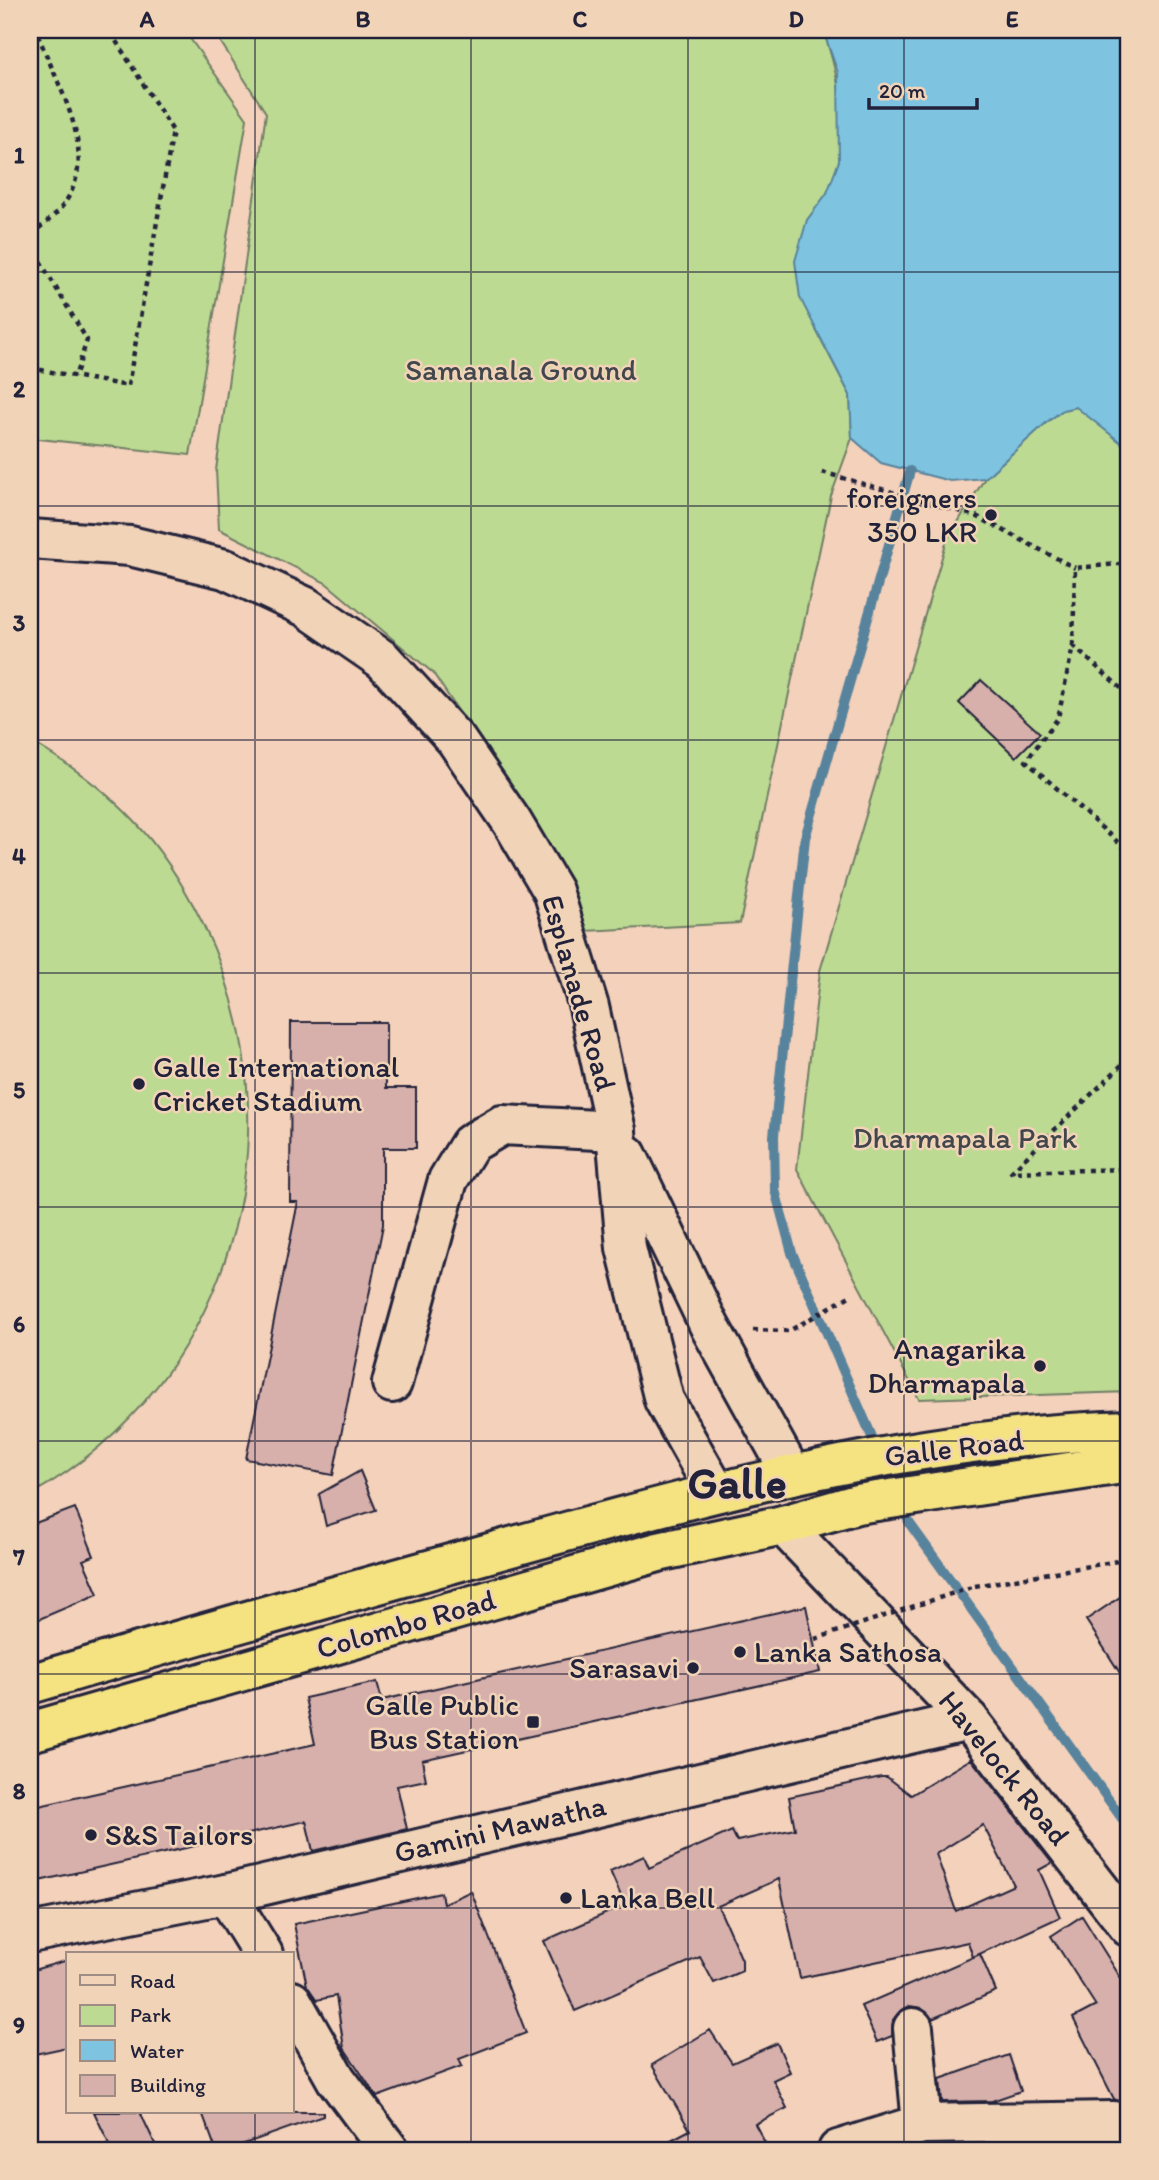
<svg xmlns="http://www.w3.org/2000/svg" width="1159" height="2180" font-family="Itim,sans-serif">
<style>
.green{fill:#bdda92;stroke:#707e66;stroke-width:2}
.water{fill:#7ec3df;stroke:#59839d;stroke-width:2}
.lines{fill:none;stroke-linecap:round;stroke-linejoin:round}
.stream{stroke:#59839d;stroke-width:10}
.building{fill:#d7b0ab;stroke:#22223b;stroke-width:2;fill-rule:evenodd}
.minor-casing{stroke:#22223b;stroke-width:44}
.highway-casing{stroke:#22223b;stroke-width:44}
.path{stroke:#22223b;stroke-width:4.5;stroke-dasharray:5 5;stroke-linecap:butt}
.minor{stroke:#f1d3b7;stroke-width:38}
.highway{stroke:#f5e382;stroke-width:38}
.path-bridge{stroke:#22223b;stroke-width:4.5;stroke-dasharray:5 5;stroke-linecap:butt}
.grid{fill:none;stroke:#22223b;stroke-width:2;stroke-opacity:0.55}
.poi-dot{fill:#22223b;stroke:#f1d3b7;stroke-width:2.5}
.labels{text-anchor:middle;stroke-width:5;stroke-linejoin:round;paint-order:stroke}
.park-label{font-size:30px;fill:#41474c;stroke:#f1d3b7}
.poi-label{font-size:30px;fill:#22223b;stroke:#f1d3b7;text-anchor:end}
.street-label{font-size:30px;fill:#22223b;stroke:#f1d3b7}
.town-label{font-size:44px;font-weight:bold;fill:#22223b;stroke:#f1d3b7}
.neatline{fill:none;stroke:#22223b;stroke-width:2.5}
.grid-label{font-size:23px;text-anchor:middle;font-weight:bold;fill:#22223b}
</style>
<rect width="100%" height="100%" fill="#f4d1ba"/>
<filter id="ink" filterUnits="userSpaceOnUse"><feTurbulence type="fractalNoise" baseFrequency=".0143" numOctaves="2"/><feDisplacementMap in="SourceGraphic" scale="14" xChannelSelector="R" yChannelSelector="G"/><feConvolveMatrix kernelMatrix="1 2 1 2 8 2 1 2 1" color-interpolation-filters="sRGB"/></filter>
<g filter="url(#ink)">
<!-- green -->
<g class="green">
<path d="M30,30H184L247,119L190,455L30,438Z"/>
<path d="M213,30H823C840,79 854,144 827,193C821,203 814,211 807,220L816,330L850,395L852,438L831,496L740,923L584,931L510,788L433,673L326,583L219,529L216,470L266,113Z"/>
<path d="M1077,407L1129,449V1392L919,1399L797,1169L820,971L947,540L985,478L1047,422L1063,410Z"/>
<path d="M30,741C68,763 104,789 134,821C162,850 184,886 202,922C304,1129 233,1381 30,1495Z"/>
</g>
<!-- water -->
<path class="water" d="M823,30H1129V449L1076,407L1063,410L1047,422L985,478L950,481L881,463L852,438L850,395L800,298L795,261L807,220L827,193L839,161L838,73Z"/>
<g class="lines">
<!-- stream -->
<path class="stream" d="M910,471L805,838L774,1136L775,1190L792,1253L910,1524L1129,1828"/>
</g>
<!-- building -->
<g class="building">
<path d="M981,680L1040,733L1016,757L959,703Z"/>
<path d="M291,1022H386V1088H416V1148H383V1225L333,1475L246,1459L298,1202H290Z"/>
<path d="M360,1471L376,1510L326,1526L319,1494Z"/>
<path d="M75,1508L94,1556L83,1560L98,1594L30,1623V1525Z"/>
<path d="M1129,1591V1687L1086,1620Z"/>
<path d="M806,1606L820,1672L422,1760L426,1780L397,1786L407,1829L313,1851L306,1821L30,1883V1808L315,1744L305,1698L377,1682L382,1700Z"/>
<path d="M971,1759L1052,1863L1039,1870L1060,1917L973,1957L968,1942L800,1978L779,1879L718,1906L742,1960V1971L714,1983L700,1957L575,2011L544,1941L625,1905L610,1871L644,1856L649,1868L732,1831L737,1841L795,1829L789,1797L881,1777H887L911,1795ZM983,1825L1014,1885L956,1911L936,1854Z"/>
<path d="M471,1891L526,2033L459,2059L462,2066L377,2097L344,2048L336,1996L317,2000L307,1986L294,1924L441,1893L443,1904Z"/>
<path d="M1082,1916L1129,1991V2106L1114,2099L1073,2018L1096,2006L1051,1936Z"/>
<path d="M980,1954L996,1991L932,2019L921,2008L910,2006L901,2010L893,2020L892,2036L877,2042L861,2006Z"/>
<path d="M68,1960V2047L30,2055V1971Z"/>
<path d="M710,2030L732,2063L777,2043L790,2072L773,2080L787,2108L755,2124L769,2150H652L690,2130L652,2065Z"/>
<path d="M1009,2055L1021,2091L992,2101L942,2102L940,2079Z"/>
<path d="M94,2112H140L158,2150H112Z"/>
<path d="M202,2112H323V2116L227,2150H216Z"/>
</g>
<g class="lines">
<!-- minor casing -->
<g class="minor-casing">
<g id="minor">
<path d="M30,539L130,546L225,569L306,607L383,660L456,740L512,822L553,891L589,1007L616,1131L626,1248L664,1400L716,1492"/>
<path d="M627,1155L710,1327L792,1475"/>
<path d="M392,1383L448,1180L470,1144L502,1125L616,1131"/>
<path d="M783,1525L969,1720L1129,1927"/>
<path d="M226,1894L263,1954"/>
<path d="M30,1933L226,1894L969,1720"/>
<path d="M292,2001L336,2079L389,2150"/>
<path d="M913,2028L922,2124"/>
<path d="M838,2150L922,2124L1114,2121L1126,2150"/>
</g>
</g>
<!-- highway casing -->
<g class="highway-casing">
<g id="highway">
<path d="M30,1684C189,1636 350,1592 511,1547C714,1491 918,1436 1129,1430"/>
<path d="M30,1732L658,1552L783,1525L857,1504L1129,1463"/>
</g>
</g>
<!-- path -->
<g class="path">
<path d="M30,234C119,179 64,103 36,30"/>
<path d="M30,244L87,340L75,377"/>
<path d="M30,368L128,386L173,131L109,30"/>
<path d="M822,472L976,516L1075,568"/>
<path d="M1073,646L1075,568L1129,563"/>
<path d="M1129,695L1073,646L1058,718L1026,761L1129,852"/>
<path d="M1129,1058L1011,1172L1129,1169"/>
<path d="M753,1330L789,1331L853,1294"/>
<path d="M975,1586L1129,1559"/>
</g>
<!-- minor -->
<use href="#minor" class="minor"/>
<!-- highway -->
<use href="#highway" class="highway"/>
<!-- path-bridge -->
<path class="path-bridge" d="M815,1639L975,1586"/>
</g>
</g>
<!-- grid -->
<path class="grid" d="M255,30V1954M471,30V2150M688,30V2150M904,30V2150M30,272H1129M30,506H1129M30,740H1129M30,973H1129M30,1207H1129M30,1441H1129M30,1674H1129M30,1908H1129M255,2112V2150"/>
<!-- markers -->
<g class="poi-dot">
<circle cx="991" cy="515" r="7"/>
<circle cx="139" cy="1084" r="7"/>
<circle cx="1040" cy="1366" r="7"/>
<circle cx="740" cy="1652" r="7"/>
<circle cx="693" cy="1668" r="7"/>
<rect x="526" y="1715" width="14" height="14" rx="3.5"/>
<circle cx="91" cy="1835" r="7"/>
<circle cx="566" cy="1898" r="7"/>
</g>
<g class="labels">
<!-- park labels -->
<g class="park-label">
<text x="521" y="380">Samanala Ground</text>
<text x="965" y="1148">Dharmapala Park</text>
</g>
<!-- poi labels -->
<g class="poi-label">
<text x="977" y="508">foreigners<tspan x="977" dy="34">350 LKR</tspan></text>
<text x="153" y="1077" text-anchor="start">Galle International<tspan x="153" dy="34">Cricket Stadium</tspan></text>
<text x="1026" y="1359">Anagarika<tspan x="1026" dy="34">Dharmapala</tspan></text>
<text x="754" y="1662" text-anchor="start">Lanka Sathosa</text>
<text x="679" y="1678">Sarasavi</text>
<text x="519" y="1715">Galle Public<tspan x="519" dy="34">Bus Station</tspan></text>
<text x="105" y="1845" text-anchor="start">S&amp;S Tailors</text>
<text x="580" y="1908" text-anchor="start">Lanka Bell</text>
</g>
<!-- street labels -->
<g class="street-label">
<text transform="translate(579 993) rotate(74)" y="10">Esplanade Road</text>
<text transform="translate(954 1448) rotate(-7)" y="10">Galle Road</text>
<text transform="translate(406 1624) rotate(-16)" y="10">Colombo Road</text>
<text transform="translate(1004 1768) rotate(51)" y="10">Havelock Road</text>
<text transform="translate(500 1829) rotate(-13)" y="10">Gamini Mawatha</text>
</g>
<!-- town labels -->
<g class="town-label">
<text x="737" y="1498">Galle</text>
</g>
</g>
<!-- margin -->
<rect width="1159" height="2180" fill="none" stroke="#f1d3b7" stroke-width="77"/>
<!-- legend -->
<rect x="66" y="1952" width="228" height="161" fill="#f1d3b7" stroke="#9e8c85" stroke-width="2"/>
<rect x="80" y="1975" width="35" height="10" fill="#f1d3b7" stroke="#9e8c85" stroke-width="2"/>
<text x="130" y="1988" font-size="21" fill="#22223b">Road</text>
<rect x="80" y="2005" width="35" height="21" fill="#bdda92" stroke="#9e8c85" stroke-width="2"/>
<text x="130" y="2022" font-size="21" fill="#22223b">Park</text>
<rect x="80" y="2040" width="35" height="21" fill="#7ec3df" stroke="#9e8c85" stroke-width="2"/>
<text x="130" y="2058" font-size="21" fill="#22223b">Water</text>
<rect x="80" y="2075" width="35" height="21" fill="#d7b0ab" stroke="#9e8c85" stroke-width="2"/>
<text x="130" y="2092" font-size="21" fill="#22223b">Building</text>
<!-- scale -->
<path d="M869 98v10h108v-10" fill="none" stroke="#22223b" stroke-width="3.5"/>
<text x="879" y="98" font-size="21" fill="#22223b" stroke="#f1d3b7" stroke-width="5" paint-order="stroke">20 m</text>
<rect x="38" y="38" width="1082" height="2104" class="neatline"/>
<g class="grid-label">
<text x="147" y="27">A</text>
<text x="363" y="27">B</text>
<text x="580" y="27">C</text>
<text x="796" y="27">D</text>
<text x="1012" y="27">E</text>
<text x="19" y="163">1</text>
<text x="19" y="397">2</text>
<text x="19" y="631">3</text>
<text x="19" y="864">4</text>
<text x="19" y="1098">5</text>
<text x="19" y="1332">6</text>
<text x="19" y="1565">7</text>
<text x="19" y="1799">8</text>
<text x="19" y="2033">9</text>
</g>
</svg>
